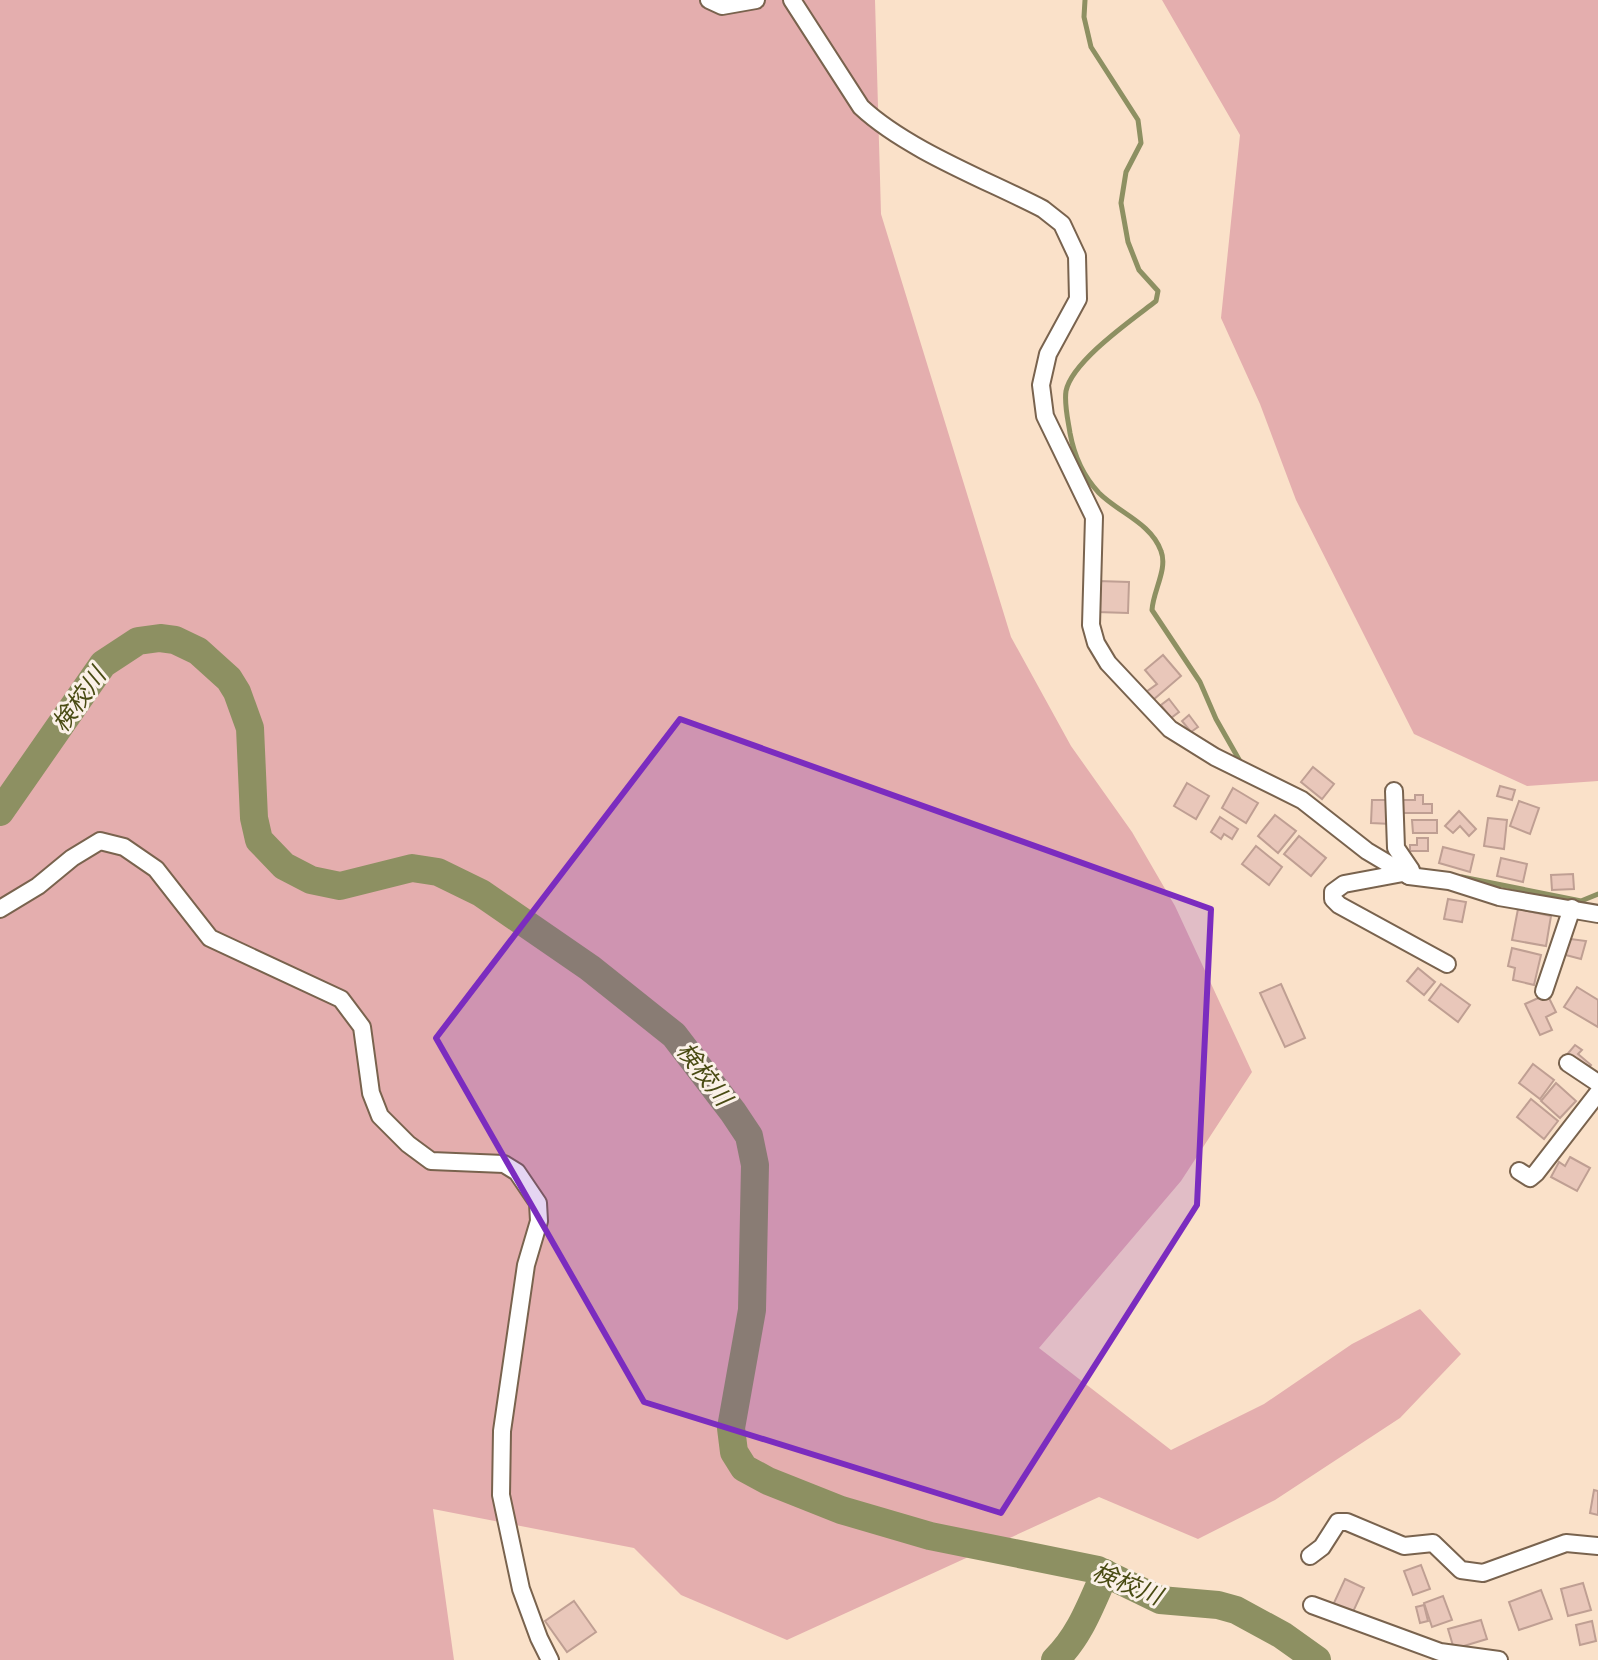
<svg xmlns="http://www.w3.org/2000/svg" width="1598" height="1660" font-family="'IBM Plex Sans','Noto Sans JP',sans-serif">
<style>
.green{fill:#e4aeae}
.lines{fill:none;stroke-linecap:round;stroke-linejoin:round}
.stream{stroke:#8d9062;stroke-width:5}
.river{stroke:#8d9062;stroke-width:28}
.building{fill:#e9c7ba;stroke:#bf9f93;stroke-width:2}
.minor-casing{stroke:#79634e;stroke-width:20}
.minor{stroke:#fff;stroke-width:16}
.marked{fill:#7b2cbf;fill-opacity:0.2;stroke:#7b2cbf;stroke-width:6;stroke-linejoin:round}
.labels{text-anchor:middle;stroke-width:6;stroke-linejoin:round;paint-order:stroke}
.water-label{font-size:24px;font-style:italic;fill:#494b13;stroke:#fbf1e8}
</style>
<rect width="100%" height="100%" fill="#fae1c9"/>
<!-- green -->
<g class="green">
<path d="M0,0H875L881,214L1011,637L1071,746L1132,832L1175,906L1252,1072L1181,1181L1039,1348L1171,1450L1264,1404L1352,1344L1420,1309L1461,1354L1400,1418L1275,1500L1198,1539L1099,1497L787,1640L681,1595L634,1548L433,1509L454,1660H0Z"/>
<path d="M1162,0H1598V781L1527,786L1414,734L1296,500L1260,404L1221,318L1240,135Z"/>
</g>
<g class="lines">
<!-- stream -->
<g class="stream">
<path d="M1085,0L1084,17L1091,47L1138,120L1141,143L1126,172L1121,203L1128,242L1139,270L1158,291L1156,301C1133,319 1072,361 1066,391C1064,404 1068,420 1070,433C1074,455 1084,477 1099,493C1119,513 1151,523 1161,551C1168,569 1153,591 1152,610L1200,682L1216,719L1241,763"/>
<path d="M1462,877L1581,901L1598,894"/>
</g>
<!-- river -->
<g class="river">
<path d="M0,812L103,664L138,641L160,638L175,640L198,651L229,679L237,692L250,728L254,818L259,840L284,866L311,880L340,886L412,868L438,872L481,893L590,968L674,1035L733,1112L749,1136L755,1165L752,1310L731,1428L734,1452L744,1468L768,1481L841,1510L930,1536L1098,1570L1160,1600L1218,1605L1236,1610L1282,1635L1317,1660"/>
<path d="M1055,1660C1080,1636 1091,1604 1105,1573"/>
</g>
</g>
<!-- building -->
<g class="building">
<path d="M1098,581L1129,582L1128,613L1097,612Z"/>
<path d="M1163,655L1181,676L1153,700L1146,692L1157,684L1145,670Z"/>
<path d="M1169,699L1179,712L1171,718L1161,705Z"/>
<path d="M1189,715L1198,727L1191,732L1182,721Z"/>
<path d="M1313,767L1334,784L1322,799L1301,782Z"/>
<path d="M1187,783L1209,796L1196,819L1174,806Z"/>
<path d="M1500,786L1515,790L1512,800L1497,796Z"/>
<path d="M1233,788L1258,803L1246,823L1222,808Z"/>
<path d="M1415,795H1423V804H1432V813H1399V800H1415Z"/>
<path d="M1372,800H1392L1391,824L1371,823Z"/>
<path d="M1519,801L1539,808L1530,834L1510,826Z"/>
<path d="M1459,811L1476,829L1469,836L1460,826L1453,833L1445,826Z"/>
<path d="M1275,815L1296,831L1278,853L1258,836Z"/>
<path d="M1220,817L1238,829L1232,839L1224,834L1221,839L1211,832Z"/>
<path d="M1488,818L1507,820L1504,849L1484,846Z"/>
<path d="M1412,820H1437V833H1413Z"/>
<path d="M1299,836L1326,858L1311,876L1284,854Z"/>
<path d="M1417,838H1428V851H1410V845H1417Z"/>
<path d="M1256,846L1282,867L1269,885L1242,864Z"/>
<path d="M1443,847L1474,855L1470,872L1439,863Z"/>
<path d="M1501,858L1527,864L1523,882L1497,876Z"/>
<path d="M1573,874L1574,889L1552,890L1551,875Z"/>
<path d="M1448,899L1466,902L1462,922L1444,919Z"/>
<path d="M1518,909L1551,916L1546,946L1512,940Z"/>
<path d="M1563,938L1586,941L1581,959L1558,953Z"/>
<path d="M1512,948L1541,955L1534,985L1513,980L1515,968L1508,966Z"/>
<path d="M1418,968L1435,982L1424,995L1407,981Z"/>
<path d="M1281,984L1305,1038L1285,1047L1260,993Z"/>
<path d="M1441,984L1470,1005L1458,1022L1429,1000Z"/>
<path d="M1577,987L1598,1000V1027L1564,1007Z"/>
<path d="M1547,994L1556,1012L1546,1017L1552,1030L1540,1035L1525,1004Z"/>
<path d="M1575,1045L1582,1050L1578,1054L1591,1065L1584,1072L1564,1058Z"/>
<path d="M1533,1064L1554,1080L1540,1099L1519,1083Z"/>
<path d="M1556,1083L1576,1101L1560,1118L1541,1101Z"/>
<path d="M1531,1099L1558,1121L1544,1139L1517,1117Z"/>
<path d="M1570,1157L1590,1168L1577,1191L1551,1177L1559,1162L1565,1166Z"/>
<path d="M1594,1490L1598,1491V1515L1590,1513Z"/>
<path d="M1421,1565L1430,1589L1413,1595L1404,1571Z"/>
<path d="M1345,1579L1364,1588L1352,1614L1333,1605Z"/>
<path d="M1583,1583L1591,1610L1568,1616L1561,1589Z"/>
<path d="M1541,1590L1552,1619L1519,1630L1509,1602Z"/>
<path d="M1443,1596L1452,1620L1432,1627L1424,1603Z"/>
<path d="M574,1601L596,1632L567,1652L545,1621Z"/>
<path d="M1424,1605L1428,1621L1420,1623L1416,1607Z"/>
<path d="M1481,1620L1487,1639L1454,1649L1448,1629Z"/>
<path d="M1592,1621L1596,1641L1580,1645L1576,1625Z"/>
</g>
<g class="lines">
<!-- minor casing -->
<g class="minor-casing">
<g id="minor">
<path d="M709,0L722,6L756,0"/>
<path d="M792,0L861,107C907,150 987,180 1043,209L1062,224L1077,256L1078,299L1048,354L1041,385L1045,416L1094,517L1091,625L1096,643L1108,663L1170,729L1215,757L1302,800L1367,851L1409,876L1449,881L1499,897L1598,914"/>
<path d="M1394,791L1396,848L1411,870L1409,876"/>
<path d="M1403,873L1344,884L1333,892V899L1339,905L1447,964"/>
<path d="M0,909L38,886L72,858L100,841L124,847L156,869L210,938L341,999L362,1027L371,1093L380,1116L408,1144L431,1161L504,1164L517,1172L538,1203L539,1221L526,1265L502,1431L501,1495L521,1589L539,1638L550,1660"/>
<path d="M1544,991L1572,908"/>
<path d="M1568,1063L1598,1083"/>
<path d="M1519,1171L1530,1178L1536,1173L1598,1093"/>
<path d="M1310,1556L1322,1547L1338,1522H1347L1404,1546L1433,1543L1461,1570L1483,1573L1566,1543L1598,1546"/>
<path d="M1312,1605L1440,1652L1499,1660"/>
</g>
</g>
<!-- minor -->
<use href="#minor" class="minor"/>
</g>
<!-- marked area -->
<path class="marked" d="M680,719L1211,909L1197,1205L1001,1513L644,1402L436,1038Z"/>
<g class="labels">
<!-- water labels -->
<g class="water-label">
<text transform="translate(79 700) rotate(-54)" y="8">検校川</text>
<text transform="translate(704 1074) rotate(52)" y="8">検校川</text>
<text transform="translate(1127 1584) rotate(22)" y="8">検校川</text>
</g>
</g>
</svg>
